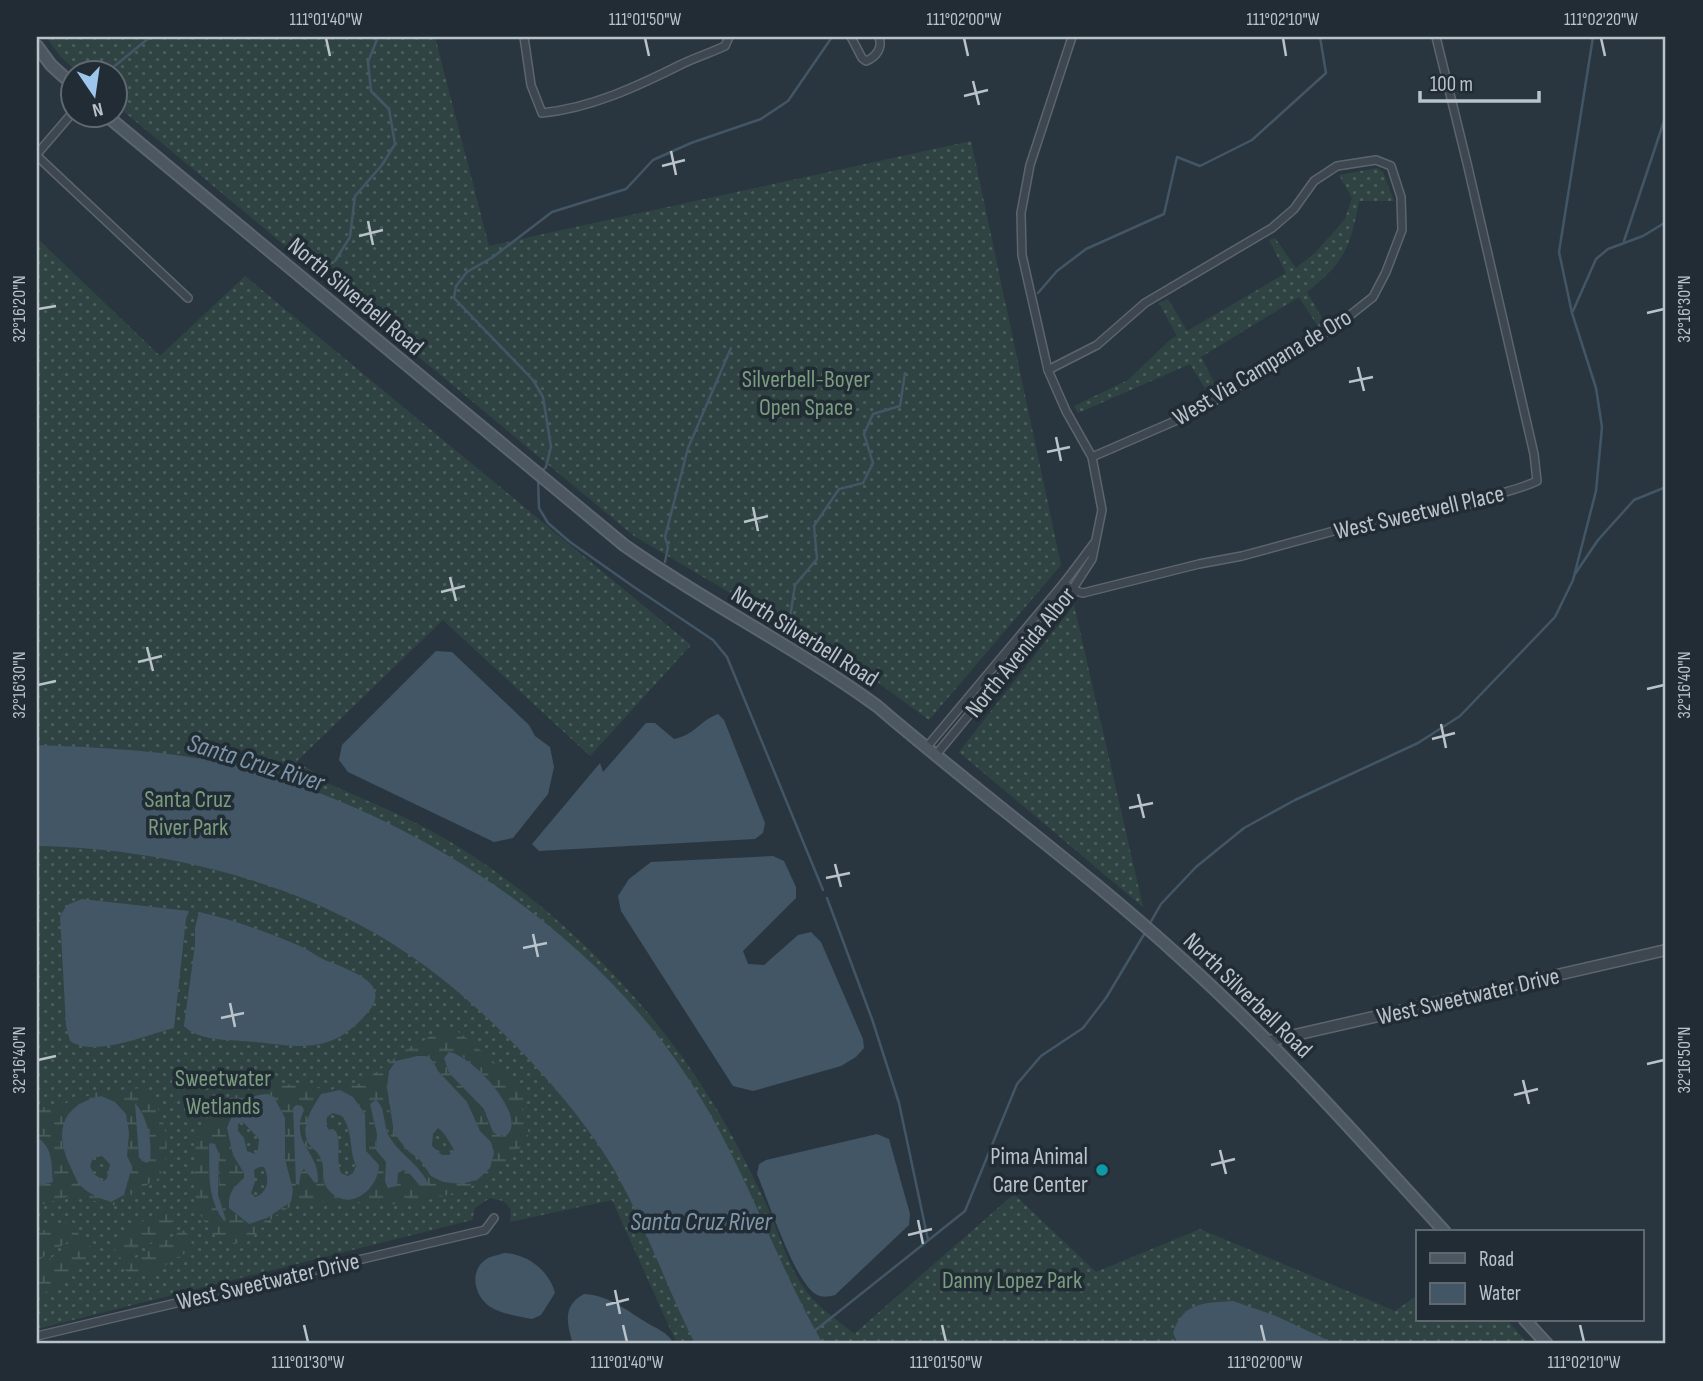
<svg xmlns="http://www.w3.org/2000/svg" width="1703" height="1381" font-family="'Sofia Sans Condensed',sans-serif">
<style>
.grass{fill:url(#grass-dots)}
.wetland{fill:url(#wetland-marsh);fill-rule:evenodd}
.water{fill:#425666;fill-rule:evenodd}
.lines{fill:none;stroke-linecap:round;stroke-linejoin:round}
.stream{stroke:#425666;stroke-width:2.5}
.minor-casing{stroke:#5b656d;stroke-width:10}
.tertiary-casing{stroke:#5b656d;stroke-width:13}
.secondary-casing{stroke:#5b656d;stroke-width:14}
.minor{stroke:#3e4750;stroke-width:7}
.tertiary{stroke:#3e4750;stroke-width:10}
.secondary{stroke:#4c5762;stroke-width:10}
.ticks{fill:none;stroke:#bac2ca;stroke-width:2.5}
.culture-dot{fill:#0f9aa8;stroke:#222c35;stroke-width:2.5}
.labels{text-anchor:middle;stroke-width:7;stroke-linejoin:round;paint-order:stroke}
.street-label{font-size:24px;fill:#bac2ca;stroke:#222c35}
.park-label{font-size:24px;fill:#7b9d7f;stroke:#222c35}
.poi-label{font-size:24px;fill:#bac2ca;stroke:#222c35;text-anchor:end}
.water-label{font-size:26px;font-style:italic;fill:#7f96a9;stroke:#222c35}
.neatline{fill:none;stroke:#bac2ca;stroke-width:2.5}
.ticks-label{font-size:18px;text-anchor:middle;fill:#bac2ca}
</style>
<defs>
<pattern id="grass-dots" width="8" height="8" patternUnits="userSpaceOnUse" patternTransform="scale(1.75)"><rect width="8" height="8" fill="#2f4442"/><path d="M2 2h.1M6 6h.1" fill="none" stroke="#4b5d5c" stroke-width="1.8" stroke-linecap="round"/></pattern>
<pattern id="wetland-marsh" width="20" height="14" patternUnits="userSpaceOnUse" patternTransform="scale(1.75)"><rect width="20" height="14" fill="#2f4442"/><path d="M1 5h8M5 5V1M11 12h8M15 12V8" fill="none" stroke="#4b5d5c"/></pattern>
</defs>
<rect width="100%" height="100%" fill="#2a363f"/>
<!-- grass -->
<g class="grass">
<path d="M46,37H435L489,246L971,141L1061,565L929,720L865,673L634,536L116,105V74L79,73L60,56Z"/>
<path d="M1377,168L1383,172L1394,201H1359C1351,246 1344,263 1307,292L1325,323L1319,328L1299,297L1201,357L1217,388L1208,393L1190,364L1078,413L1074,406L1128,380L1171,339L1177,336L1159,303L1168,299L1187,331L1286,273L1269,240L1275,238L1296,268L1316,252L1345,219L1352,198L1339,175Z"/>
<path d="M37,238L160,356L245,276L691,645L590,756L443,620L296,762L322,776V781C370,802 421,822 465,851C574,921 668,1020 731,1134C745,1160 759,1188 771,1215C782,1243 791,1273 810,1296C822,1310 840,1322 854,1334L1014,1194L1096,1272L1200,1229L1395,1311L1418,1295V1320H1507L1528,1344H677L612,1200L510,1222L511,1209L503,1201L490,1198L475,1208L472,1220L37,1329Z"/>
<path d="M1074,605L1143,907L959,752Z"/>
</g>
<!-- wetland -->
<g class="wetland">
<path d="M441,1029L456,1030L460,1033L492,1060L523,1095L524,1099L521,1101L524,1121L528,1123V1139C524,1146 523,1144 518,1150C491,1186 454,1194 412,1204L410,1202C397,1206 381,1204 367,1203C360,1202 357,1205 351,1205C327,1203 309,1198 286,1209C269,1218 259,1233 244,1244L225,1242L218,1238L210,1231L198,1211L193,1180L196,1140L202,1132L231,1098L245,1090L293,1084L330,1090L362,1083L411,1046L417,1045ZM463,1057C491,1080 499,1092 513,1125L502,1136L493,1132L484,1109L449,1073ZM432,1060L438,1071L467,1102L480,1131L491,1142L494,1153L490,1168L477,1180L431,1176C419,1159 396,1144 391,1121C389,1110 390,1099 387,1087ZM353,1097L365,1114L366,1151L358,1198L340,1199L329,1192L323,1183V1166L320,1156L313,1149L305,1129ZM372,1101L382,1107C386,1136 401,1154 422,1173L410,1174L404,1170L400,1171L399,1181L388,1188L385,1181L386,1162L376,1149L377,1134L371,1109ZM293,1108L304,1110C293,1133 304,1140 313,1159C317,1166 315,1176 315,1183L304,1168L301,1172L299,1185L296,1184ZM232,1116L287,1140L285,1159L291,1202L282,1207L228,1197L233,1188L244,1178V1173L233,1155ZM209,1144L220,1172L218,1195L226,1219L221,1218L210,1191Z"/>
<path d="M143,1088C166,1108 176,1157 156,1181L153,1180L137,1193L118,1198V1206L70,1196L37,1206V1186L53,1182C51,1166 51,1148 37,1137V1112L47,1105L73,1102L97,1092ZM101,1097L129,1133L127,1156L132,1166L124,1195L111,1202L81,1186ZM136,1103C148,1119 152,1140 150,1161L146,1163L140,1158Z"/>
<path d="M168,1207L174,1211L181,1225L120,1261L114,1248L140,1223Z"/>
<path d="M65,1222L74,1225L79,1235L37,1261V1233Z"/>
<path d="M183,1230L190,1237L193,1248C179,1257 144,1281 128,1277L124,1265Z"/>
<path d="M80,1239C88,1239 91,1247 92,1254L63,1281L37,1298V1267Z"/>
</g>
<!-- water -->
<g class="water">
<path d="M436,651L452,652L529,725L535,736L550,747L554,767L548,794L513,838L494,842L348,772L339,760L342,745Z"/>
<path d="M718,714L724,720L765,823L763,833L755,839L539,851L532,844L600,763L603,772L646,723H655L674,739C695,735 699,721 718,714Z"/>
<path d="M37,745C111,748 186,751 258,772C425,822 592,931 688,1078C744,1162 773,1257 823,1344H695C664,1283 643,1216 607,1158C581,1117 550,1081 517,1047C470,999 418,955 358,924C261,873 146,848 37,846Z"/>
<path d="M773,856L784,861L796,887V898L743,951L748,964L764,965L798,935L811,932L821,942L863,1039L864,1048L856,1057L841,1066L753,1091L733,1086L621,911L618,896L629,879L651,862Z"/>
<path d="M82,899L189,911L186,919L174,1028C149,1034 94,1058 70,1041L66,1026L60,916L67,905Z"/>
<path d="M199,912C234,920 267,932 300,946C311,951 321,960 333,963C345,968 360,974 370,983C379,993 376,1002 369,1011C328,1060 296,1044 242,1041C224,1040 193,1039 184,1025L195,945V928Z"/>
<path d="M449,1052C472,1055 528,1116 507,1135H497L493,1132L484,1109L449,1073L444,1058Z"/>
<path d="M417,1056H426L432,1060L438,1071L467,1102L480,1131L491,1142L494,1153L490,1168L477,1180L461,1184L443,1182L431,1176L421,1161L406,1149L394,1133L387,1087L389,1071L396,1061ZM438,1128C445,1133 450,1143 454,1150L449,1155H442L432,1146L433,1134Z"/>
<path d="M340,1090L353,1097L365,1114L366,1151L379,1165C378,1192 346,1214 327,1188C320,1179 326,1167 320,1157C317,1150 309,1147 307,1140C301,1124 313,1107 321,1094ZM333,1113L342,1116C353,1130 349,1150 356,1166L353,1173L348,1176L341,1173C335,1158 342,1145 336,1131L328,1129L326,1124L327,1117Z"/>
<path d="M268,1094L274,1097L285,1118V1159L293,1190L291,1202L267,1218L249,1224L229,1208C228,1193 233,1188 244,1178V1173L233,1155L227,1128C235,1107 245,1095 268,1094ZM243,1122L259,1139L258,1149L255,1154L247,1151L244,1138L238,1131V1124ZM259,1167H264C270,1178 268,1193 255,1197L251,1193L255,1182L254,1170Z"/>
<path d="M101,1096L115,1102L126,1114L129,1133L127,1156L132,1166L124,1195L111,1202C102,1199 89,1194 82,1187C77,1183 74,1174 71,1168C54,1133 60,1105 101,1096ZM102,1156L110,1164L107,1178L104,1181L94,1174L90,1166L93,1158Z"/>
<path d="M376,1100C386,1108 383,1125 389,1136C399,1154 419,1164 428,1183L427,1185L420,1186L410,1174L404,1170L398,1173L397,1186L388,1188L385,1181L386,1162L376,1150L377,1134L370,1104Z"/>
<path d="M135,1103C148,1118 152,1141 150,1161L146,1163L139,1158Z"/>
<path d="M296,1105L302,1106L304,1110C289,1144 320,1151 318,1182L315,1183L304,1169L301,1172L299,1185L296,1184L293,1108Z"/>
<path d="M877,1134L889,1139L910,1214L909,1225L835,1295C827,1297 821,1298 814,1293C793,1277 768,1200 757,1174L759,1164L766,1160Z"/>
<path d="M37,1137C54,1149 51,1163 53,1182L37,1186Z"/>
<path d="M211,1143L215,1144L219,1154L218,1195L226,1220L224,1221C206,1197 210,1172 209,1144Z"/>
<path d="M504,1253C527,1254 549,1270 555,1293L541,1315L532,1319C519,1316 500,1314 489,1306C473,1294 469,1269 488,1258C492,1256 499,1255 504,1253Z"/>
<path d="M584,1294C607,1295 625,1309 644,1321C656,1329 667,1331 674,1344H573C567,1323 562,1306 584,1294Z"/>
<path d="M1233,1301L1276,1316L1336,1344H1178L1173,1333C1183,1302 1204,1303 1233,1301Z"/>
</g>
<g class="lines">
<!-- stream -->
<g class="stream">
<path d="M105,74L150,37"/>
<path d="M1624,241L1666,115"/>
<path d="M335,261L350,237L355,196L382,165L395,144L389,109L371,91L368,62L378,37"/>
<path d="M1038,293L1057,271L1086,249L1164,214L1177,157L1200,166L1252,140L1326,73L1320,37"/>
<path d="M1573,311L1596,259L1608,249L1643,236L1666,222"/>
<path d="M541,472L546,467L551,447L543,397L533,380L454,298L456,286L467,272L493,257L552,212L626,189L653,160L691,143L761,119L788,101L832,37"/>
<path d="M538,478L539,508L548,523L570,542L634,587L713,640L727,657L823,890"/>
<path d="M665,562L668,547L665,537L688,448L731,348"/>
<path d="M1575,574L1598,540L1634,500L1666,487"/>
<path d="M787,637L795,585L817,559L814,526L839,489L863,483L873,463L864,434L873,414L900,406L905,373"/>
<path d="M827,898L872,1019L899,1103L928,1240"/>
<path d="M1149,925L1161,904L1196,867L1244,828L1295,800L1418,743L1460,716L1555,617L1573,580L1596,491L1602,427L1596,388L1572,313L1559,252L1593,37"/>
<path d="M812,1333L965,1211L1017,1084L1041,1056L1083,1028L1106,998L1146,931"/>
</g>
<!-- minor casing -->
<g class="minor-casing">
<g id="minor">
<path d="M524,37L531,85L542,113C591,108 636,87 680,65C694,58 710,53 725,46L729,37"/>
<path d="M851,37L862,58L866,61C876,57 883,48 879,37"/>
<path d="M37,154L74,111"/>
<path d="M37,156L188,298"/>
<path d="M1048,370L1097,345L1145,303L1272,228L1294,209L1314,181L1337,166L1376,160L1391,166L1401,197L1402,230L1386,272L1373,297L1339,324L1198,411L1092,457"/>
<path d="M1064,583L1072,590L1083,593L1199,564L1242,556L1341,529L1474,503C1495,493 1516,491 1537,481L1534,454L1467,163L1436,37"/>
<path d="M926,748L1064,583L1095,542"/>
<path d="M935,756L1072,590L1092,559L1102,510L1092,457L1066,411L1048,370L1022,255L1021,213L1030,165L1072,37"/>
<path d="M37,1336L485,1230L494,1218"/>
</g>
</g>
<!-- tertiary casing -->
<g class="tertiary-casing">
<path id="tertiary" d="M1269,1041L1666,950"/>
</g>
<!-- secondary casing -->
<g class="secondary-casing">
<g id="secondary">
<path d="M37,46L51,65L74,86"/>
<path d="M107,116L624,545C706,603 796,647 877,706C978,793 1086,871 1184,961C1277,1045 1360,1139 1445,1232"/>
<path d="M1525,1320L1547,1344"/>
</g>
</g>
<!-- minor -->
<use href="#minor" class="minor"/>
<!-- tertiary -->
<use href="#tertiary" class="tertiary"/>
<!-- secondary -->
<use href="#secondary" class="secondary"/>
</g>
<!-- ticks -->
<path class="ticks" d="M326,38L330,56M645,38L649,56M964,38L968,56M1283,38L1286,56M1601,38L1605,56M973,81L979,105M964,96L988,90M671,151L676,175M662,166L685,160M368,221L373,245M359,236L383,230M38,309L56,306M1647,313L1664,309M1358,367L1364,391M1349,382L1373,377M1056,437L1061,461M1047,452L1070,447M753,507L758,531M744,522L768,516M450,577L456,601M441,592L465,586M147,647L153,671M138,662L162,656M38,685L56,681M1647,689L1664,685M1441,724L1446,748M1432,739L1455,733M1138,794L1144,818M1129,808L1153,803M835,864L841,887M826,878L850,873M533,934L538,957M523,948L547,943M230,1003L235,1027M221,1018L244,1013M38,1060L56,1056M1647,1064L1664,1060M1523,1080L1529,1104M1514,1095L1538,1089M1220,1150L1226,1174M1211,1165L1235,1159M918,1220L923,1244M908,1235L932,1229M615,1290L620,1314M606,1305L629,1299M304,1325L308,1342M623,1325L627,1342M942,1325L946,1342M1261,1325L1265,1342M1580,1325L1584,1342"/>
<!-- markers -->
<circle class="culture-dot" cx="1102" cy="1170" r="7"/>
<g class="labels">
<!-- street labels -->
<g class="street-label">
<text transform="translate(356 296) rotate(40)" y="8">North Silverbell Road</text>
<text transform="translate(1262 367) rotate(-31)" y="8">West Via Campana de Oro</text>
<text transform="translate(1419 512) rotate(-13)" y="8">West Sweetwell Place</text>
<text transform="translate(805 636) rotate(32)" y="8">North Silverbell Road</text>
<text transform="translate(1020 652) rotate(-51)" y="8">North Avenida Albor</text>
<text transform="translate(1248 995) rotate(44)" y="8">North Silverbell Road</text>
<text transform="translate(1468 996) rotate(-13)" y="8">West Sweetwater Drive</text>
<text transform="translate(268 1281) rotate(-13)" y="8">West Sweetwater Drive</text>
</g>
<!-- park labels -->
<g class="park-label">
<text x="806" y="387">Silverbell-Boyer<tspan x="806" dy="28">Open Space</tspan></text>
<text x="188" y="807">Santa Cruz<tspan x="188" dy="28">River Park</tspan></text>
<text x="223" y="1086">Sweetwater<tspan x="223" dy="28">Wetlands</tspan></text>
<text x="1012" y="1288">Danny Lopez Park</text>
</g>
<!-- poi labels -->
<g class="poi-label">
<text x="1088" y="1164">Pima Animal<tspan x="1088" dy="28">Care Center</tspan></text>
</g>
<!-- water labels -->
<g class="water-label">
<text transform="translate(256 762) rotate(17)" y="9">Santa Cruz River</text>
<text x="701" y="1230">Santa Cruz River</text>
</g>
</g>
<!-- border -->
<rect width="1703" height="1381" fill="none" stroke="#222c35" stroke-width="77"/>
<!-- legend -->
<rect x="1416" y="1230" width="228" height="91" fill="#222c35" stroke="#5f6871" stroke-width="2"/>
<rect x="1430" y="1253" width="35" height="10" fill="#4c5762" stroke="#5f6871" stroke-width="2"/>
<text x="1479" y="1266" font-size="21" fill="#bac2ca">Road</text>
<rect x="1430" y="1283" width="35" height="21" fill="#425666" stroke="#5f6871" stroke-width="2"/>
<text x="1479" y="1300" font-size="21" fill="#bac2ca">Water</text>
<!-- north arrow -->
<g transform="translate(94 94) rotate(167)"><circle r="33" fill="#222c35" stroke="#5f6871" stroke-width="2"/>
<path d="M0-5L12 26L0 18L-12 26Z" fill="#9dc6ed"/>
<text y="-10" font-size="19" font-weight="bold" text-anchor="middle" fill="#bac2ca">N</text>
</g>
<!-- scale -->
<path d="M1420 91v10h119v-10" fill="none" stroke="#bac2ca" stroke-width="3.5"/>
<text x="1430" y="91" font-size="21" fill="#bac2ca" stroke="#222c35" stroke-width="5" paint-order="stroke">100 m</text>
<rect x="38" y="38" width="1626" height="1304" class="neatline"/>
<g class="ticks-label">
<text x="326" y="25">111°01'40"W</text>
<text x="645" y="25">111°01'50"W</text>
<text x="964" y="25">111°02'00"W</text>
<text x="1283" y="25">111°02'10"W</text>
<text x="1601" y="25">111°02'20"W</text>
<text transform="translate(1684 309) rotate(-90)" y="6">32°16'30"N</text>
<text transform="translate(19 309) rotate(-90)" y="6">32°16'20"N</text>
<text transform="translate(1684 685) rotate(-90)" y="6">32°16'40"N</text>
<text transform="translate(19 685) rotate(-90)" y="6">32°16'30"N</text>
<text transform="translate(1684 1060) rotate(-90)" y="6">32°16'50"N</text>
<text transform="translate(19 1060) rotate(-90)" y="6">32°16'40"N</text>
<text x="308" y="1368">111°01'30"W</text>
<text x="627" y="1368">111°01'40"W</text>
<text x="946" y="1368">111°01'50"W</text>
<text x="1265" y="1368">111°02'00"W</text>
<text x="1584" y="1368">111°02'10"W</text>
</g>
</svg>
